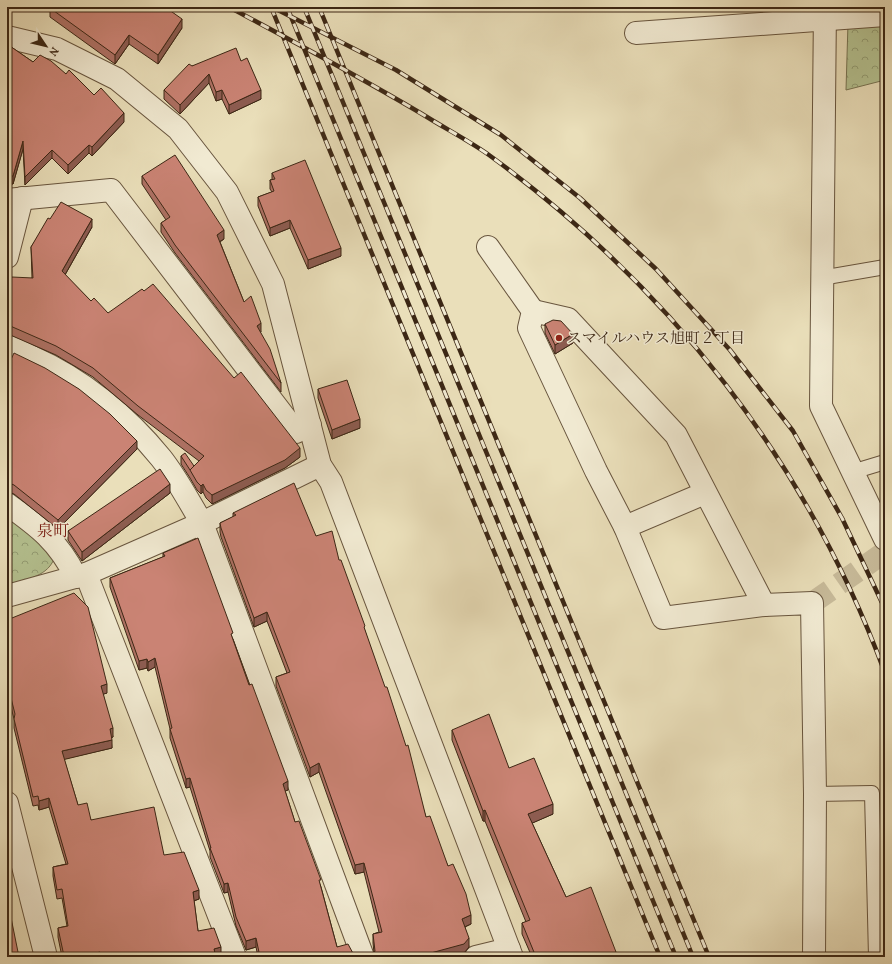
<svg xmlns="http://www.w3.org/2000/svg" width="892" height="964" font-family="Vollkorn,'Noto Serif JP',serif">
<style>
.park{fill:url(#park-crowns);stroke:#787453}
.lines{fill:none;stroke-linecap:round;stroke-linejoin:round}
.minor-tunnel{stroke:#c7ba99;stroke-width:22;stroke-dasharray:22 11;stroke-linecap:butt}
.service-casing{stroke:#68553e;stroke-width:16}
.minor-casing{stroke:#68553e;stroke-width:24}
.service{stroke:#f1ead2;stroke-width:14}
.minor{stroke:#f1ead2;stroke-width:22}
.rail-casing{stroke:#3c2715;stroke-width:4.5}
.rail{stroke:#f1ead2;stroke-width:3;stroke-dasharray:9;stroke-linecap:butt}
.wall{fill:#ae7164;stroke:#3c2715}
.shaded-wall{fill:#8d5c51;stroke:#3c2715}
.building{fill:#ca8374;stroke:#3c2715}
.poi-dot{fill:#8f2418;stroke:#f1ead2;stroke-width:1.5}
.labels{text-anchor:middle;stroke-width:3;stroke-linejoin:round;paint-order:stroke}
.poi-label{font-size:15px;fill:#3c2715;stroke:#f1ead2;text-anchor:start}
.neighbourhood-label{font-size:16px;fill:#7a1f14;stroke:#f1ead2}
</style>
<defs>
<pattern id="park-crowns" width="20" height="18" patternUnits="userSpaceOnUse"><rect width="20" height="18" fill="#b5c291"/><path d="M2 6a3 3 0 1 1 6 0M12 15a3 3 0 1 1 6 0" fill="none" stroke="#949e75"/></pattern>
</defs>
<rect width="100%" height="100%" fill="#eadfba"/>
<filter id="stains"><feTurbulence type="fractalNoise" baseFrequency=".005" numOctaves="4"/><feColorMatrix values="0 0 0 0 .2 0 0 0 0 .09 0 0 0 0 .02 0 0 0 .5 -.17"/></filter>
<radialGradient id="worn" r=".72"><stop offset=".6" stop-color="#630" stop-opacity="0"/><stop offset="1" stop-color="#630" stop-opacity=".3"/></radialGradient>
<!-- park -->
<g class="park">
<path d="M848,23H885V80L846,90Z"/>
<path d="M7,512L55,556C49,577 26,579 7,585Z"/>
</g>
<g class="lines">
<!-- minor-tunnel -->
<path class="minor-tunnel" d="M812,603L885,552"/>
<!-- service casing -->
<g class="service-casing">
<g id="service">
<path d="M821,278L885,267"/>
<path d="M852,472L885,462"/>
<path d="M815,794L872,793L876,957"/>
</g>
</g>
<!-- minor casing -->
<g class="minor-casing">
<g id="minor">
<path d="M825,7L821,406L885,539"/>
<path d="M636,33L885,15"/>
<path d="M7,37L57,49L117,79L178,129L227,192L273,284L320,465L331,482L512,957"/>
<path d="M7,200L111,190L296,432L310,425"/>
<path d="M488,247L533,311L529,328L596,471L625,527L663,618L764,605L812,603L815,794L814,957"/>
<path d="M7,257L22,198"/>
<path d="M533,311L568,319L676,435L764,605"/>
<path d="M7,346C16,349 24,353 32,357C82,379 127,416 161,458C177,478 189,502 202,523L363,957"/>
<path d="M7,504C39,527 58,541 76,577"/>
<path d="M625,527L705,493"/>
<path d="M86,574L235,957"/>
<path d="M7,596L86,574L202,523L320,465"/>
<path d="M7,803L46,957"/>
<path d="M476,957L509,949"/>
</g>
</g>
<!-- service -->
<use href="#service" class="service"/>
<!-- minor -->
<use href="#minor" class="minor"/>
<!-- rail casing -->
<g class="rail-casing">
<g id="rail">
<path d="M229,7C296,43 362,78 427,117C448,130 469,141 489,155C670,287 807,462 885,673"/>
<path d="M271,7L660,957"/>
<path d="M272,7L396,70L501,135L580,198L656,269L730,350L793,431L842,518L885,609"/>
<path d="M287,7L676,957"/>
<path d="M304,7L693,957"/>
<path d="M319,7L709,957"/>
</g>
</g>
<!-- rail -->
<use href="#rail" class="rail"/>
</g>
<!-- wall -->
<g class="wall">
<path d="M50,8L182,28L158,64L129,44L115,64L50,17Z"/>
<path d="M7,44L33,62L66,74L94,95L124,122L92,156L89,153L68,174L52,158L25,185L23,149L13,184L7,186Z"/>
<path d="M241,61L261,99L229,114L222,99L216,101L209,83L180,114L164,99V90L192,66Z"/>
<path d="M272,173L341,256L308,269L290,228L270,236L258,206V197L272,192L270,189V180H272Z"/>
<path d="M142,176L224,239L220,242L244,302L261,332H260L281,383V392L175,253L161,232V223L166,220L142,184Z"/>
<path d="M50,219L92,227L65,275L91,301L108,313L300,457L285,468L212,504L206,498L203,492L201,494L197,490L190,478L181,464V456L194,466L199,461L138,415L93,377L56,355L8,334V326H7V286L32,278L31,247Z"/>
<path d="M545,324L573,343L555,354L545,333Z"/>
<path d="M7,368L137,449L58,529L14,494L9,492H7Z"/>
<path d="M318,389L360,428L332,439L318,398Z"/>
<path d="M170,493L82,561L68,540V531Z"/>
<path d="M233,513L316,536L339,560L365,631L426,817L448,866L471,924L465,927L469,947L464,953L449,957H371L374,953L373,943V934L379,932L364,872L355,874L319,772L310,777L276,686V677L287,673L267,621L254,627L221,537L220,532V523L233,517Z"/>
<path d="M163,553L233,639L288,790L285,791L295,822L321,887L337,947L355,957H258L256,947L246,950L236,926L228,892L224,893L210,857V851L190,787L186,788L170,738V729L155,667L148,671L147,668L139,670L110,587V578L163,557Z"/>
<path d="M7,620L107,693L103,694L113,737L111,738L112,748L64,759L78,805L91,820L164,855L199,899L194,901L198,931L221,956L219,957H62L58,937V928L67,926L62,898L57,899L53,876V867L66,864L49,807L39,810L38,805L33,806L14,728V719L7,691Z"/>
<path d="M452,730L509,768L553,814L532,823L566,897L616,957H532L522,934V923L526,922L485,821H483L452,740Z"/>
</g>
<!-- shaded-wall -->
<g class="shaded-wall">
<path d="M182,19V28L158,64V55Z"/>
<path d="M129,35V44L115,64V55Z"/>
<path d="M209,74V83L180,114V105Z"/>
<path d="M222,90V99L216,101V92Z"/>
<path d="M261,90V99L229,114V105Z"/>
<path d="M124,113V122L92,156V147Z"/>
<path d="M23,141V149L13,184V176Z"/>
<path d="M89,145V153L68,174V165Z"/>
<path d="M52,150V158L25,185V177Z"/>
<path d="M92,219V227L62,280V271Z"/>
<path d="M290,220V228L270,236V228Z"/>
<path d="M224,230V239L217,243V235Z"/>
<path d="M341,248V256L308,269V260Z"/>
<path d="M261,323V332L257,335V326Z"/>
<path d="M573,334V343L555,354V345Z"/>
<path d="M360,419V428L332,439V430Z"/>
<path d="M137,441V449L58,529V520Z"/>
<path d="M300,448V457L285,468L212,504V495Z"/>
<path d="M170,484V493L82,561V552Z"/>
<path d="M203,484V492L201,494V486Z"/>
<path d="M267,612V621L254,627V618Z"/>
<path d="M155,658V667L148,671V662Z"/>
<path d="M147,659V668L139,670V661Z"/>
<path d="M107,684V693L101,695V686Z"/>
<path d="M113,728V737L110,738V729Z"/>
<path d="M112,740V748L62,760V751Z"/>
<path d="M319,763V772L310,777V768Z"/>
<path d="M190,778V787L186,788V779Z"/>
<path d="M288,781V790L283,792V784Z"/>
<path d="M49,798V807L39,810V801Z"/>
<path d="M553,804V814L528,825V814Z"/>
<path d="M485,810V821H483V811Z"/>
<path d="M364,863V872L355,874V865Z"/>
<path d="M228,883V892L224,893V884Z"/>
<path d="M199,890V899L193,901V892Z"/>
<path d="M471,915V924L462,928V919Z"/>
<path d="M256,938V947L246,950V941Z"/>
<path d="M469,938V947L464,953L449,957H416Z"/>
<path d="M221,947V956L214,957V949Z"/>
<path d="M100,952V957H79Z"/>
<path d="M616,952V957H605Z"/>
</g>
<!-- building -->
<g class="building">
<path d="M51,7H165L182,19L158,55L129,35L115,55L50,8Z"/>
<path d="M7,44L33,62L40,55L51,61L66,74L69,70L94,95L101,88L124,113L92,147L89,145L68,165L52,150L25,177L23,141L13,176L7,177Z"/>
<path d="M236,48L241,61L247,58L261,90L229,105L222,90L216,92L209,74L180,105L164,90L189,64L192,66Z"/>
<path d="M175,155L224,230L217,235L244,302L251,296L261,323L257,326L270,349L281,383L175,245L161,223L170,217L142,176Z"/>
<path d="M305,160L341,248L308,260L290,220L270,228L258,197L274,191L270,180L275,179L272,173Z"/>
<path d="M61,202L92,219L62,271L91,301L94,298L108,313L142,289L144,291L153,284L234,378L241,372L300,448L285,460L212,495L206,490L203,484L201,486L197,482L190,470L194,466L190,470L181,456L185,453L194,466L204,456L138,406L93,368L56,346L8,325L10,317H7V286L12,277L33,278L31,247L48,218L50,219Z"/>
<path d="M553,320L561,321L573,334L555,345L545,324Z"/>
<path d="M14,353L45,368L79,389L110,414L137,441L58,520L14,485L9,483H7V368Z"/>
<path d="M347,380L360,419L332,430L318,389Z"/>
<path d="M160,469L170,484L82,552L68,531Z"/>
<path d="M294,483L316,536L332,531L339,560H341L365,626L364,627L385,687H387L406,746L408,745L426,817L430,816L448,866L453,864L466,894L471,915L462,919L469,938L464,944L416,957H371L372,956L375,951L373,934L382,932L364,863L355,865L319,763L310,768L276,677L290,672L267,612L254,618L221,528L220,523L236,515L233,513Z"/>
<path d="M198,538L233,633L231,634L249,685L252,684L288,781L283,784L295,822L299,821L321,880H319L337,947L348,944L355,957H260L256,938L246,941L236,917L228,883L224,884L210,848H211L190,778L186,779L170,729L172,728L155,658L148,662L147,659L139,661L110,578L165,556L163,553Z"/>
<path d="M74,593L88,607L107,684L101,686L113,728L110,729L112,740L62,751L78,805L87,803L91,820L154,807L164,855L184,852L199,890L193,892L198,931L214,928L221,947L214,949L216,957H101L100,952L79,957H77L73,955L64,956L58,928L68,926L62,889L57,890L53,867L68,864L49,798L39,801L38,796L33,797L14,719L15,714L7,682V620Z"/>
<path d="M489,714L509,768L534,758L553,804L528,814L566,897L591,887L616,952L605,957H536L522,923L530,920L485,810L483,811L452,730Z"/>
<path d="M7,898L19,957H7Z"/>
</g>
<!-- markers -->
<circle class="poi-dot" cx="559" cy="338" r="4"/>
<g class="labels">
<!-- poi labels -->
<g class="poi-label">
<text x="567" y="343">スマイルハウス旭町２丁目</text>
</g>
<!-- neighbourhood labels -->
<g class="neighbourhood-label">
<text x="53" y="536">泉町</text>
</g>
</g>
<!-- margin -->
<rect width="892" height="964" fill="none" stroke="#eadfba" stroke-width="24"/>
<rect x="8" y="8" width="876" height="948" fill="none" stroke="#3c2715" stroke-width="2"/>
<rect x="12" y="12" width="868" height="940" fill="none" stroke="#3c2715"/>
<!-- north arrow -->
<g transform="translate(46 46) rotate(125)" stroke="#f1ead2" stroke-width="3" paint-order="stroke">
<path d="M0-3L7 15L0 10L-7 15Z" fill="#3c2715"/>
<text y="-6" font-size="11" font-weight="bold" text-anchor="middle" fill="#3c2715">N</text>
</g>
<rect width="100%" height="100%" filter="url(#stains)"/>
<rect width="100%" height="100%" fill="url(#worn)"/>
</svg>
